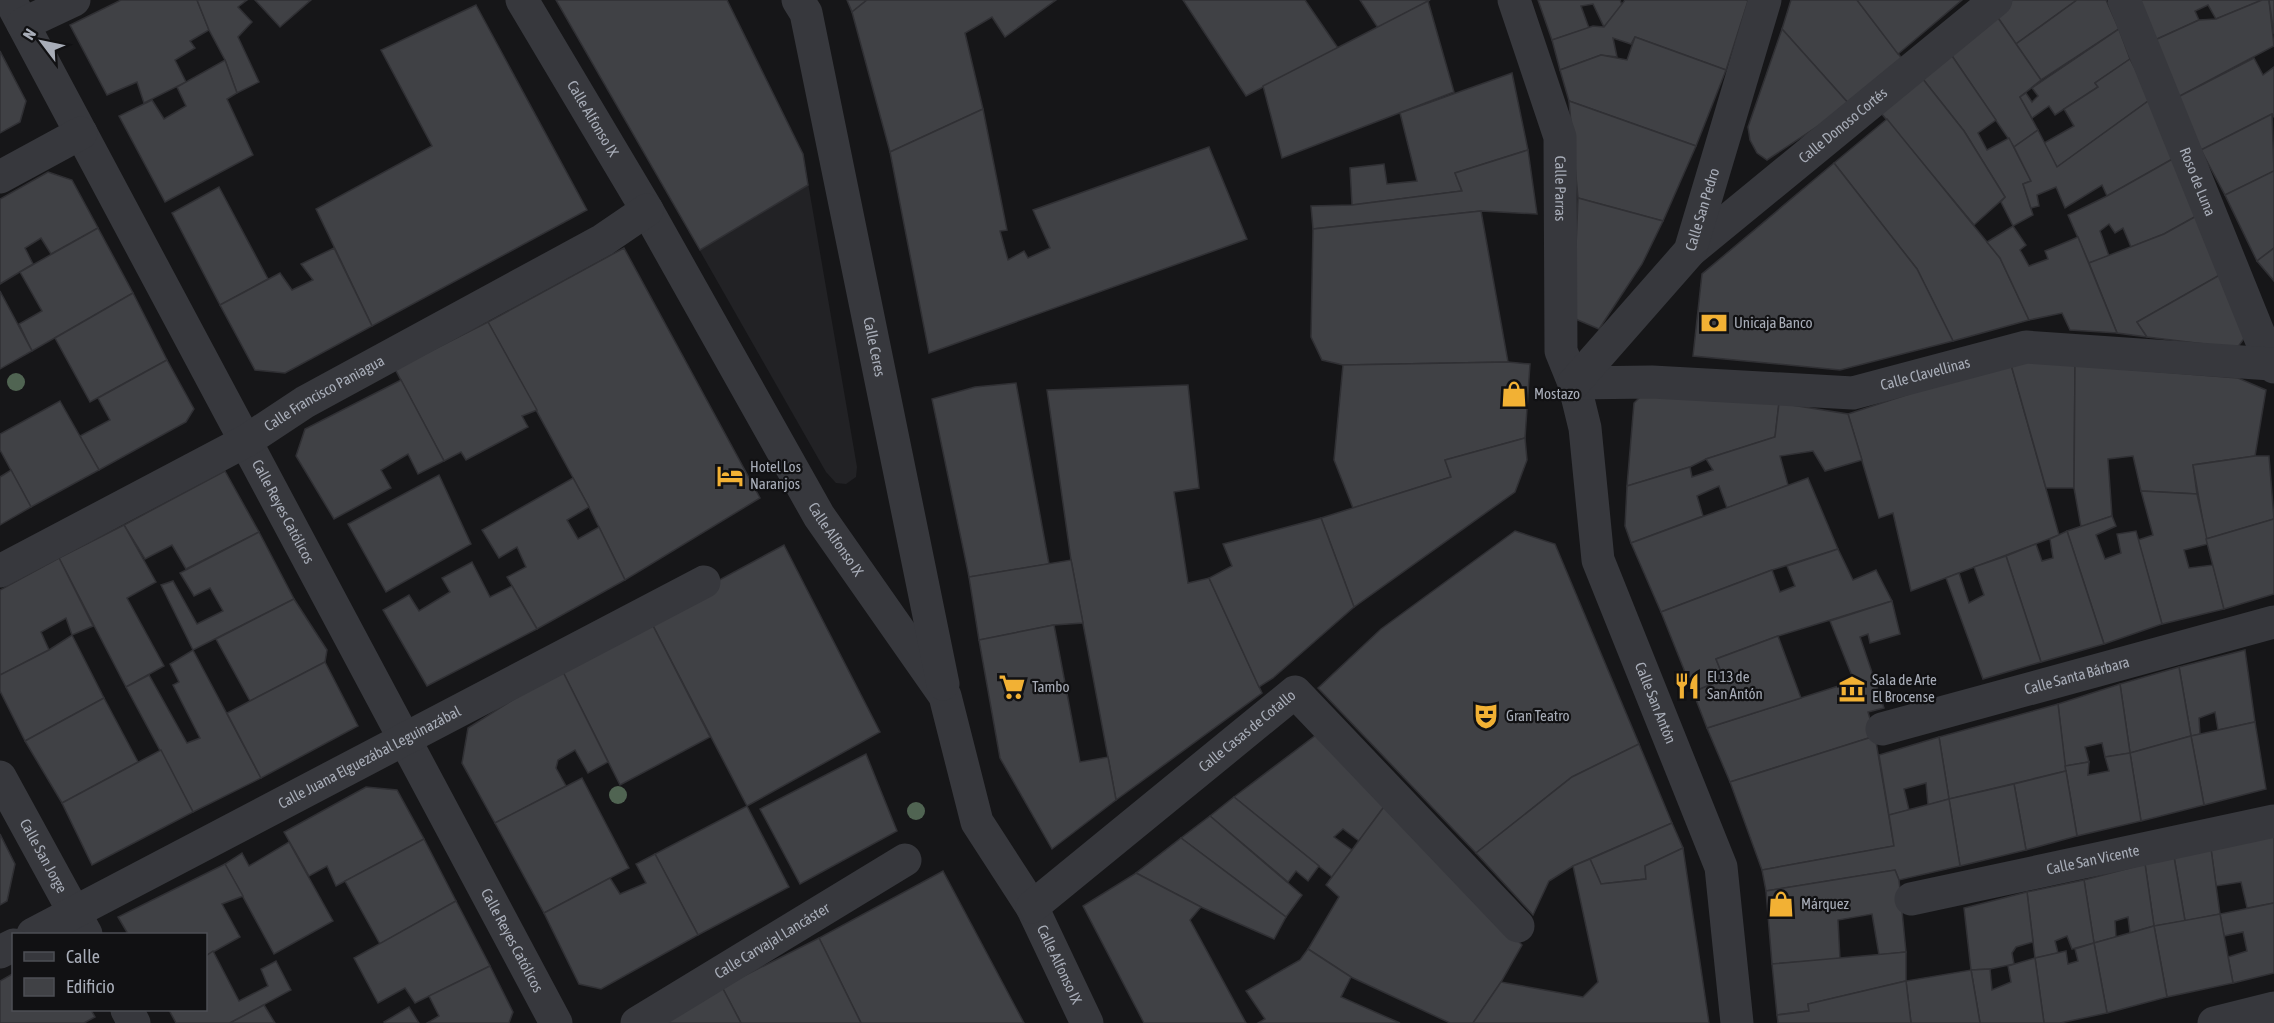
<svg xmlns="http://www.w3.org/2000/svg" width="2274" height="1023" font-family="'Asap Condensed',sans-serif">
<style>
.built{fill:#222225}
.building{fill:#404145;stroke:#303034;stroke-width:1.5}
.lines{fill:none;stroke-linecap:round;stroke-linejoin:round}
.minor{stroke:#37383d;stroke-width:33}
.tree{fill:#506452}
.labels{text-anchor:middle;stroke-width:4.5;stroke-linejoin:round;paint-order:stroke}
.street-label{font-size:15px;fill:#a8adb8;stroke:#111113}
.poi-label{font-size:15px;fill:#a8adb8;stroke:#111113;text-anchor:start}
</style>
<rect width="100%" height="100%" fill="#161618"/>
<!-- built -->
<path class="built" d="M557,0L803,154L857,467L856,477L846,484L836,483L826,472Z"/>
<!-- building -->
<g class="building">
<path d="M121,0H197L209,30L190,41L195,48L175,60L186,82L144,103L137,82L107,95L70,25Z"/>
<path d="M197,0H247L238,7L252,22L238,37L259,82L237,93L225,60L209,30Z"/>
<path d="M255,0H311L280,27Z"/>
<path d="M556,0H727L803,154L808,185L700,250Z"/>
<path d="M847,0H867L852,12Z"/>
<path d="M867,0H1056L1005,37L992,17L965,33L983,109L890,152L852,12Z"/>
<path d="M1183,0H1305L1338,48L1246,96Z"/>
<path d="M1360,0H1430L1378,28Z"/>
<path d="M1538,0H1620L1622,5L1604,27L1593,4L1581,6L1589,28L1552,40Z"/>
<path d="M1625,0H1746L1748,1L1726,70L1635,37L1631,44L1613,38L1617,57L1601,55L1560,70L1552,40L1593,26L1604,27Z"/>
<path d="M1791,0H1857L1903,60L1850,105L1782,29Z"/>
<path d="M1857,0H1962L1898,54Z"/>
<path d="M2012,0H2077L2016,44L1996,15Z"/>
<path d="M2077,0H2106L2119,29L2041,80L2016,44Z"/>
<path d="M2138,0H2262L2216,19L2208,5L2195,11L2199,20L2155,40Z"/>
<path d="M2262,0H2269L2274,46L2178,97L2155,40L2199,20L2216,19Z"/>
<path d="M2269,0H2274V34Z"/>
<path d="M1428,1L1454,92L1282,158L1263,86Z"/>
<path d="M476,5L587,210L372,326L316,209L432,146L381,50Z"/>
<path d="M1996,15L2041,80L2020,97L2038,130L2014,147L1950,53Z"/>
<path d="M1782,29L1850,105L1767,160L1757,153L1750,140L1748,127Z"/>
<path d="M2119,29L2130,59L2095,83L2098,87L2055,115L2049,106L2032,118L2020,97L2026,93L2032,102L2038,96L2032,88Z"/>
<path d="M1635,37L1726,70L1696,146L1569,101L1560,70L1601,55L1627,60Z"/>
<path d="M0,51L26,101L20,122L0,133Z"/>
<path d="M1950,53L1996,120L1978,133L1987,150L2009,138L2031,181L2023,184L2033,215L2013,226L2001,202L2005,197L1964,131L1922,78Z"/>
<path d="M2254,58L2263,75L2274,67V117L2272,114L2201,150L2178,97Z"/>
<path d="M2130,59L2151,99L2057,167L2044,143L2074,126L2064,109L2098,87L2095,83Z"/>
<path d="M225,60L237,93L227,99L253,155L165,202L119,116L152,100L164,119L186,106L177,87Z"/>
<path d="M1512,73L1528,150L1455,173L1462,191L1352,205L1350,168L1384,164L1387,184L1417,181L1400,113Z"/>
<path d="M1922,78L1964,131L2005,197L1974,225L1881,113Z"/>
<path d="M2151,99L2176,157L2107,196L2102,185L2065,208L2056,187L2037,195L2039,206L2031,208L2023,184L2031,181L2014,147L2038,130L2057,167Z"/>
<path d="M1569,101L1696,146L1663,221L1578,198Z"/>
<path d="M983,109L1007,230L1000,231L1008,260L1024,251L1028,258L1050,248L1033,210L1209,147L1247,239L929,353L890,152Z"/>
<path d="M2272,114L2274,171L2225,195L2201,150Z"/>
<path d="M1887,119L2000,258L2029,320L1953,341L1917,269L1834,163Z"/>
<path d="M1528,150L1537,214L1481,211L1313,229L1311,206L1352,205L1462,191L1455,173Z"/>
<path d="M2176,157L2200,214L2164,234L2131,247L2123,228L2115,233L2109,224L2100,231L2109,256L2089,263L2068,215L2107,196Z"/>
<path d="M1834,163L1917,269L1953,341L1840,370L1693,356L1702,274Z"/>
<path d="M2274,171V248L2257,261L2225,195Z"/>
<path d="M48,172L72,180L98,228L51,254L41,238L25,248L33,264L0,284V199Z"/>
<path d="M219,187L268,279L220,305L172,213Z"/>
<path d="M1578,198L1663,221L1642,264L1599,329L1573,318Z"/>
<path d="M1481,211L1508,362L1343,365L1322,360L1311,337L1313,229Z"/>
<path d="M2200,214L2225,272L2137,322L2147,337L2117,333L2089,263L2164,234Z"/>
<path d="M2013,226L2026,245L2020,250L2029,266L2048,259L2045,251L2078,237L2117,333L2070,330L2062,313L2029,320L2000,258L1987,242Z"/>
<path d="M98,228L133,293L32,351L19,324L42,311L20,272Z"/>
<path d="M334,248L372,326L285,373L255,370L220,305L280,273L292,290L313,280L301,264Z"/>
<path d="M624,248L760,498L625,580L589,507L488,322Z"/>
<path d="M2274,248V281L2257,261Z"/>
<path d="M2225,272L2249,332L2237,348L2147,337L2137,322Z"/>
<path d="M0,291L32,351L0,369Z"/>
<path d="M133,293L167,360L90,402L55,338Z"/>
<path d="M488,322L537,410L522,416L528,427L466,460L461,452L444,461L395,369Z"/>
<path d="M167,360L194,409L186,422L99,470L80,436L110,420L98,398Z"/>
<path d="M2010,361L2059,535L1911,591L1893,513L1879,518L1848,414Z"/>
<path d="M2010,361L2075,365L2074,488H2046Z"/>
<path d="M1508,362L1530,364L1525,438L1445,460L1451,477L1353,508L1334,460L1343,365Z"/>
<path d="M2075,365L2238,378L2266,390L2255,456L2193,465L2197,494L2141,491L2133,456L2108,459L2112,516L2081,527L2074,488Z"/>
<path d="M401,380L444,461L418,474L408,454L381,470L391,488L334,519L296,456L305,429Z"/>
<path d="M1016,383L1049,564L969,577L932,399L975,387Z"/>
<path d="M1188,385L1199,488L1174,492L1188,583L1209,578L1262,693L1116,800L1071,560L1047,390Z"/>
<path d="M1644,393L1779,403L1775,437L1706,459L1690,467L1627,486L1634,403Z"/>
<path d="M60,401L99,470L31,507L0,450V434Z"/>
<path d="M1779,403L1848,414L1862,460L1825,471L1813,451L1780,456L1788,485L1727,508L1719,486L1697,496L1703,516L1631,543L1625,526L1627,486L1690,467L1692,477L1713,470L1706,459L1775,437Z"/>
<path d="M1525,438L1527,460L1515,492L1354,607L1321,518L1451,477L1445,460Z"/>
<path d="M2255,456H2269L2274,519L2206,539L2193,465Z"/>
<path d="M11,470L31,507L0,525V477Z"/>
<path d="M225,471L259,532L186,569L172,545L145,559L124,525Z"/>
<path d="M439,475L471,544L386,592L348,524Z"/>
<path d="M573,478L589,507L567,520L578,539L599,527L625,580L537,629L507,577L526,567L517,547L499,558L482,530Z"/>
<path d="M1808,478L1838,549L1772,570L1661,612L1631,543Z"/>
<path d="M2141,491L2197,494L2208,544L2184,550L2189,568L2213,565L2224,609L2162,624L2138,540L2153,535Z"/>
<path d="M2112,516L2116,526L2096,535L2105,559L2121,553L2117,534L2136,531L2162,624L2104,644L2067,531Z"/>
<path d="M1321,518L1354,607L1273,678L1259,687L1209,578L1232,566L1223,544Z"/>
<path d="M2274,519V594L2224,609L2206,539Z"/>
<path d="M124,525L156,582L127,598L164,666L126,687L59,558Z"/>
<path d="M1515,531L1555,544L1639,744L1572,777L1476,853L1318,688L1381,629Z"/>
<path d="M2067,531L2104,644L2041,662L2006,556L2036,544L2042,561L2053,558L2050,539Z"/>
<path d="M259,532L294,599L193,650L161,585L173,581L197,624L223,611L210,588L194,596L180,573Z"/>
<path d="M784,545L880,732L747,806L649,618Z"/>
<path d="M1838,549L1853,580L1876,570L1892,601L1778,636L1716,659L1724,679L1693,692L1661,612L1772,570L1780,592L1795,586L1787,566Z"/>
<path d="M2006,556L2041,662L1983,679L1946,578L1959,573L1969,603L1984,595L1974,567Z"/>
<path d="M59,558L93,626L72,635L66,618L41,632L49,650L0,675V590Z"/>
<path d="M1071,560L1083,623L1054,625L979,640L969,577Z"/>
<path d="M472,562L490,597L512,586L537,629L427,686L383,610L409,595L419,611L450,592L442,578Z"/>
<path d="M294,599L327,650L325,662L250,701L216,639Z"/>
<path d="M1892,601L1900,634L1870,643L1868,634L1860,637L1884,708L1868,712L1875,736L1730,782L1707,728L1854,681L1830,621Z"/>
<path d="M649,618L710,737L620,785L563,672Z"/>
<path d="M1054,625L1080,762L1108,757L1116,800L1052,849L1000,758L979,640Z"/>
<path d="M72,635L104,698L25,741L0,691V675L49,650Z"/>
<path d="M1778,636L1801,698L1707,728L1693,692L1724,679L1716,659Z"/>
<path d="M193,650L261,778L193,812L126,687L149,675L187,743L200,738L173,685L179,682L170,664Z"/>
<path d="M2245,650L2255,722L2218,730L2215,712L2199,718L2200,734L2191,736L2179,667Z"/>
<path d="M325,662L358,726L261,778L227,713Z"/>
<path d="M2179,667L2191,736L2130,753L2120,684Z"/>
<path d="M557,672H563L608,762L588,773L575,750L558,760L556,768L566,786L495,823L462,763L468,728Z"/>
<path d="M2120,684L2130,753L2105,757L2102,743L2085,747L2089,762L2065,766L2058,704Z"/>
<path d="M104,698L138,762L62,803L25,741Z"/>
<path d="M2058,704L2066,771L1949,799L1939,737Z"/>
<path d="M2255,722L2266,789L2204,805L2191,736Z"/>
<path d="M1320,732L1389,800L1359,841L1343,829L1334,837L1352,850L1332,877L1234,797Z"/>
<path d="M1875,736L1894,846L1762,870L1730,782Z"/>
<path d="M2191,736L2204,805L2141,821L2130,753Z"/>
<path d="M1939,737L1949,799L1928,805L1926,783L1904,789L1909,810L1889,815L1879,755Z"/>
<path d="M1639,744L1672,823L1573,866L1549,881L1533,915L1476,853L1572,777Z"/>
<path d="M161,750L193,812L92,865L62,803Z"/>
<path d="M2130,753L2141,821L2077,836L2065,766L2089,762L2088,775L2109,771L2105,757Z"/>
<path d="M866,754L897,831L800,884L760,809Z"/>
<path d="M2066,771L2077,836L2026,850L2014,784Z"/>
<path d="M582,778L629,868L544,913L495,823Z"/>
<path d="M2014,784L2026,850L1960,866L1949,799Z"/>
<path d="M366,787L397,790L424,839L336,886L327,866L309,876L284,832Z"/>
<path d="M1234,797L1319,866L1308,881L1296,871L1288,882L1210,816Z"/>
<path d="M1949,799L1960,866L1899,880L1895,870L1766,891L1762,870L1894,846L1889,815Z"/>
<path d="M1389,800L1522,945L1501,982L1473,1023H1450L1351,977L1308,949L1339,897L1326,885Z"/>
<path d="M747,806L789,887L698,935L655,854Z"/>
<path d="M1210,816L1302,895L1286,917L1181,838Z"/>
<path d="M1672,823L1683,848L1645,866L1646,879L1601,884L1590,859Z"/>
<path d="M2274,833V903L2247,908L2241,882L2216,886L2211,849Z"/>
<path d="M0,834L15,864L7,901L0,905Z"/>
<path d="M1181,838L1286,917L1274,939L1201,907L1136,873Z"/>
<path d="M424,839L456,901L380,944L345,881Z"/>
<path d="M289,842L333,921L274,954L225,864L242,853L249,866Z"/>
<path d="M1683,848L1709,1023H1473L1501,982L1583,997L1598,982L1573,866L1590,859L1601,884L1646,879L1645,866Z"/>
<path d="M2211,849L2220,914L2185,921L2174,857Z"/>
<path d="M655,854L698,935L601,989L579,984L544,913L610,878L620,894L646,883L636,864Z"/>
<path d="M2174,857L2185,921L2154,926L2145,864Z"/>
<path d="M225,864L243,896L222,904L240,937L206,956V934H128L118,917Z"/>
<path d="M2145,864L2154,926L2130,933L2128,917L2115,921L2116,937L2094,943L2084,880Z"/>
<path d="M1895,870L1899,880L1906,952L1879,955L1872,914L1838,920L1840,959L1772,964L1766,891Z"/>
<path d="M943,871L1024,1023H861L819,938Z"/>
<path d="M1136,873L1201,907L1190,920L1246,1023H1144L1083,906Z"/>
<path d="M2084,880L2094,943L2072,949L2067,936L2055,941L2058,953L2035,958L2027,892Z"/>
<path d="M2027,892L2033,942L2016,947L2012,953L2014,964L1990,969L1971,970L1964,908Z"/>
<path d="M456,901L490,966L415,1003L405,988L378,1003L354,958Z"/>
<path d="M2274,903V973L2233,983L2228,957L2247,951L2243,932L2224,936L2220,914Z"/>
<path d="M2220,914L2233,983L2167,997L2154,926Z"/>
<path d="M2154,926L2167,997L2107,1013L2094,943Z"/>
<path d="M819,938L861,1023H741L722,987Z"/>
<path d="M2094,943L2107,1013L2060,1023H2044L2035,958L2066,951L2068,964L2078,961L2075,949Z"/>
<path d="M1308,949L1351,977L1341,997L1400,1023H1258L1265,1019L1246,991L1300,960Z"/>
<path d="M213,951L239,1001L268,986L261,969L276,961L291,990L230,1023H176L169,1010H206V956Z"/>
<path d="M1906,952V981L1808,1004L1809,1011L1777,1015L1772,964Z"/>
<path d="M2035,958L2044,1023H1980L1971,970L1990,969L1992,990L2011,982L2008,966Z"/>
<path d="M490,966L513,1012L509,1023H427L439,1016L429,996Z"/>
<path d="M1971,970L1980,1023H1911L1906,981Z"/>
<path d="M14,973V1010H91L95,1017L84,1023H0V981Z"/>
<path d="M1906,981L1911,1023H1778L1777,1015L1809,1011L1808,1004Z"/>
<path d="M722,987L741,1023H660Z"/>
<path d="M264,1005L275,1023H230Z"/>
<path d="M409,1007L419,1023H385L384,1022Z"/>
</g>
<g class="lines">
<!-- minor -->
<g class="minor">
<path id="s1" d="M10,0L556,1023"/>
<path id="s2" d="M522,0L647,210L819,516L945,696L977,822L1032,907L1087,1023"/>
<path id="s3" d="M798,0L806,13L943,684"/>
<path id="s4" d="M1514,0L1560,137L1561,351L1574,383L1585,428L1598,560L1721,867L1737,1023"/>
<path id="s5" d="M2124,0L2271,364"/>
<path d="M23,24L74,0"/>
<path d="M0,177L81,133"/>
<path id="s6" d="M1690,251L1996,0"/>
<path id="s7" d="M1574,383L1652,382L1853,393L2026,347L2271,364L2274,367"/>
<path id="s8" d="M1574,383L1690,251L1765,0"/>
<path id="s9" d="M0,571L246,441L305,402L603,240L647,210"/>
<path id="s10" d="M1882,729L2274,622"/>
<path id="s11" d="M0,777L86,934"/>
<path id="s12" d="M1911,899L2274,821"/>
<path id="s13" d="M1032,907L1295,692L1518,926"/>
<path id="s14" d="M33,934L704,582"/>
<path d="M0,952L14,945"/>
<path d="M127,1010L134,1023"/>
<path id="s15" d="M637,1023L905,860"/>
<path d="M2214,1023L2274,1008"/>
</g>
</g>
<!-- trees -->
<g class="tree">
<circle cx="16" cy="382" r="9"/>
<circle cx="618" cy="795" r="9"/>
<circle cx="916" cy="811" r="9"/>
</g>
<!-- icons -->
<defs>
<g id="bank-bare" transform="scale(2.07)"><path d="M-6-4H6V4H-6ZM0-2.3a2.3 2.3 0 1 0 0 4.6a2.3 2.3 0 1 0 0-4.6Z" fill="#f2b134" stroke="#111113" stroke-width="2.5" paint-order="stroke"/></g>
<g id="shop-bare" transform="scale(2.07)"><path d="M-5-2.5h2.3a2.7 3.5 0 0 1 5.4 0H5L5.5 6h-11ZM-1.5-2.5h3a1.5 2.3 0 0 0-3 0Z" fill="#f2b134" stroke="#111113" stroke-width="2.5" paint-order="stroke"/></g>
<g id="hotel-bare" transform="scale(2.07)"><path d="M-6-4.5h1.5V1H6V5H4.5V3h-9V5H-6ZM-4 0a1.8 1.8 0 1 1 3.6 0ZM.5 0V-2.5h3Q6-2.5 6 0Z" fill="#f2b134" stroke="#111113" stroke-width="2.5" paint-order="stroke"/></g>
<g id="restaurant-bare" transform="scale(2.07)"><path d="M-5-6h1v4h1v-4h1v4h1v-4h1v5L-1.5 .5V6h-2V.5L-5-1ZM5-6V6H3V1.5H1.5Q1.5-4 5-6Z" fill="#f2b134" stroke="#111113" stroke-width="2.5" paint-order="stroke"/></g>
<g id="supermarket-bare" transform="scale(2.07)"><path d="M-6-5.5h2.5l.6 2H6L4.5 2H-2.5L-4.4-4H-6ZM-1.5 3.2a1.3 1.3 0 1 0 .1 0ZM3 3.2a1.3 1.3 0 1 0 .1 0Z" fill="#f2b134" stroke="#111113" stroke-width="2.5" paint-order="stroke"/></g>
<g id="museum-bare" transform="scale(2.07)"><path d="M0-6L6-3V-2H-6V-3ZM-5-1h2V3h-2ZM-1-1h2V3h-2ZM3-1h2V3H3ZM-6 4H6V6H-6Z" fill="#f2b134" stroke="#111113" stroke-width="2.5" paint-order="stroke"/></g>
<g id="theatre-bare" transform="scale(2.07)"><path d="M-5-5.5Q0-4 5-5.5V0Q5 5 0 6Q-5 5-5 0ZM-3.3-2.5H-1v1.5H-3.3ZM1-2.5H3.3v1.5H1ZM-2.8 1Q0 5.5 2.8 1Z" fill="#f2b134" stroke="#111113" stroke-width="2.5" paint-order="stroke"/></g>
</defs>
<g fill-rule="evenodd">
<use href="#bank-bare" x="1714" y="323"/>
<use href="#shop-bare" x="1514" y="394"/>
<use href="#hotel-bare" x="730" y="476"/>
<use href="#restaurant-bare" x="1687" y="686"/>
<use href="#supermarket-bare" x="1012" y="687"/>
<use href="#museum-bare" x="1852" y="689"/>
<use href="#theatre-bare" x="1486" y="716"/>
<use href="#shop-bare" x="1781" y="904"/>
</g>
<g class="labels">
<!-- street labels -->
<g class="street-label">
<text dy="5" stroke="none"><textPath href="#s2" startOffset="138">Calle Alfonso IX</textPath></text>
<text dy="5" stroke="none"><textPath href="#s6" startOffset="198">Calle Donoso Cortés</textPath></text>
<text dy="5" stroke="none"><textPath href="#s5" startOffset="196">Roso de Luna</textPath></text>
<text dy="5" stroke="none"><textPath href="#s4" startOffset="196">Calle Parras</textPath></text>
<text dy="5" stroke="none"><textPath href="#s8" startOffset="219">Calle San Pedro</textPath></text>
<text dy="5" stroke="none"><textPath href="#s3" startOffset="356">Calle Ceres</textPath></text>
<text dy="5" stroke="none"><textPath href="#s7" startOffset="354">Calle Clavellinas</textPath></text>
<text dy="5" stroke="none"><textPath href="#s9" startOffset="370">Calle Francisco Paniagua</textPath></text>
<text dy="5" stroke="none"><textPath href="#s1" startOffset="580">Calle Reyes Católicos</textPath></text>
<text dy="5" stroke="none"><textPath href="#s2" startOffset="624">Calle Alfonso IX</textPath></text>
<text dy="5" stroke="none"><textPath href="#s10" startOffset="202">Calle Santa Bárbara</textPath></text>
<text dy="5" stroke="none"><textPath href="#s4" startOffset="726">Calle San Antón</textPath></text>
<text dy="5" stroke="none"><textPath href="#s13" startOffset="278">Calle Casas de Cotallo</textPath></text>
<text dy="5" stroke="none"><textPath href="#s14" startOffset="380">Calle Juana Elguezábal Leguinazábal</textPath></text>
<text dy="5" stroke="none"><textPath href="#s11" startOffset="90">Calle San Jorge</textPath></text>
<text dy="5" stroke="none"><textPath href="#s12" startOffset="186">Calle San Vicente</textPath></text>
<text dy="5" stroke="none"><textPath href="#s1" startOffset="1066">Calle Reyes Católicos</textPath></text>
<text dy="5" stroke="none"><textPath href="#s15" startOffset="158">Calle Carvajal Lancáster</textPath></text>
<text dy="5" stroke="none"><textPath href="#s2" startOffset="1110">Calle Alfonso IX</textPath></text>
</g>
<!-- poi labels -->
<g class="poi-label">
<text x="1734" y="328">Unicaja Banco</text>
<text x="1534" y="399">Mostazo</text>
<text x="750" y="472">Hotel Los<tspan x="750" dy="17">Naranjos</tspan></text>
<text x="1707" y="682">El 13 de<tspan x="1707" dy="17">San Antón</tspan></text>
<text x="1872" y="685">Sala de Arte<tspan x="1872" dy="17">El Brocense</tspan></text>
<text x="1032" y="692">Tambo</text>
<text x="1506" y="721">Gran Teatro</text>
<text x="1801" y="909">Márquez</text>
</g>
</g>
<!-- legend -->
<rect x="12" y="933" width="195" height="78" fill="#111113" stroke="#4d4f55" stroke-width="1.5"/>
<rect x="24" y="952" width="30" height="9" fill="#37383d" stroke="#4d4f55" stroke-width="1.5"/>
<text x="66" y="963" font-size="18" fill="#a8adb8">Calle</text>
<rect x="24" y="978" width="30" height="18" fill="#404145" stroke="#4d4f55" stroke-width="1.5"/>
<text x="66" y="993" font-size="18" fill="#a8adb8">Edificio</text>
<!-- north arrow -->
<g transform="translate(42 42) rotate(302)" stroke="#111113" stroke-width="4.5" paint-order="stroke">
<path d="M0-4.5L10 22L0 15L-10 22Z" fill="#a8adb8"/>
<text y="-9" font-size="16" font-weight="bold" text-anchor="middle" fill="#a8adb8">N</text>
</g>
</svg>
